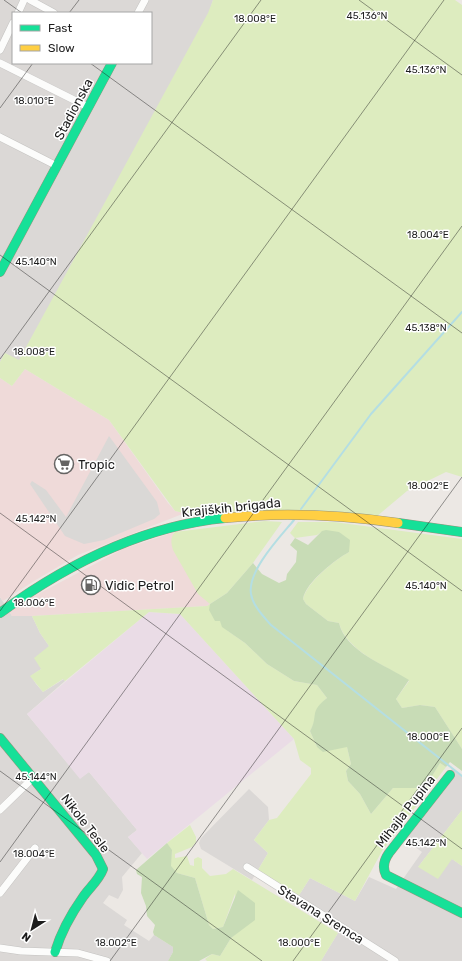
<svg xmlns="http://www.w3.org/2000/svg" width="462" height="961" font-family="Rubik,sans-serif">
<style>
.residential{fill:#dbd8d6;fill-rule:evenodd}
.commercial{fill:#efdad9}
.industrial{fill:#eadce6}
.religious{fill:#dad8d6}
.grass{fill:#ddecbf}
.forest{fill:#c8dcb6}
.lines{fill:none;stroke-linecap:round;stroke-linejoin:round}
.stream{stroke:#b4dee3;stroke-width:2}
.street-casing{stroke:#c4c3c1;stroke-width:8}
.fast-casing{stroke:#96947c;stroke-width:10}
.slow-casing{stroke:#96947c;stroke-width:10}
.street{stroke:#fcfcfb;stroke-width:7}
.fast{stroke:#16e098;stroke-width:9}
.slow{stroke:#ffcf43;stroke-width:9}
.ticks{fill:none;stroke:#1d1d1d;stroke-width:1;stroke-opacity:0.45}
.labels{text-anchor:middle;stroke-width:3;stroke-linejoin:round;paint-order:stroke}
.street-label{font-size:13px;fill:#1d1d1d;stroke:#fff}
.poi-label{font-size:13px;fill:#1d1d1d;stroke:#fff;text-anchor:start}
.ticks-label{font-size:10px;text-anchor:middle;fill:#1d1d1d;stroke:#fff;stroke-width:3;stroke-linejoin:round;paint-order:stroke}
</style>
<rect width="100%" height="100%" fill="#ece8e4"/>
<!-- residential -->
<g class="residential">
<path d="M0,0H213L209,13L19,361L5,353L0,362ZM13,13H151V63H13Z"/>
<path d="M0,597L12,616H32L40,633L49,646L41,669L31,676L36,684L43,692L64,679L65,681L27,714L80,778L89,772L137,830L128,837L142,853L122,877L123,890L118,899L109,895L103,903L127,920L124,925L149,941L154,935L173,947V952L168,961H0Z"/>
<path d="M452,769L462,776V810L418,867L452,859L462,866V961H321L341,928L296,900L310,878L355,901L369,877L396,889L422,852L400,836Z"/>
<path d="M249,789L268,807L269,820L254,840L268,853L252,880L201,849L199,843L201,838Z"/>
</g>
<!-- commercial -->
<g class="commercial">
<path d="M25,369L109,420L168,503L175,511L185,513L78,555L34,581L3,601L0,597V378L12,386Z"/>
<path d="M175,532L173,534L210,604L207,606L32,616H12L8,610L123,549Z"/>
</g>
<!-- industrial -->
<path class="industrial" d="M149,612L180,614L294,739L147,859L128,837L137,830L89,772L80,779L27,714Z"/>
<!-- religious -->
<path class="religious" d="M109,436L157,502L160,514L154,519L104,540L84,544L65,536L30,484L32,481L46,490L66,517Z"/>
<!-- grass -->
<g class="grass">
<path d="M213,0H455L462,5V477L446,472L407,491L376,517C332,513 289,511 246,511C223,511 197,517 175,511L109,420L25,369L12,386L0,378V362L5,353L19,360L208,13Z"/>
<path d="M265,521L282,522L253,563L227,593L210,604L228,631L245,643L267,664L294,681L317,685L327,698C312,711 319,717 310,731L317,747H347L351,764L346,771L348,781L360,794L371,814L393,788H422L428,783L440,763L446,767L382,851L355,901L310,878L296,900L255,875L268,853L254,840L269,820L277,818L311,774V768L300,760L294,739L180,614L149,612L65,681L63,679L43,692L30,676L41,669L34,658L49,646L40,633L32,616L207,606L210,604L198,594L173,550C171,544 170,537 175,532Z"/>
<path d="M298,522H334L462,539V749L435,707L420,705L402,708L396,699L409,681C386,665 347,652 339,623L328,621L306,604L303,599C307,582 335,560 349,552L339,532C330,533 325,528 317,535L295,538L290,533Z"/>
<path d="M462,810V866L452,859L438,879L418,867Z"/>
<path d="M190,825L196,837V842L192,847L175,854V858L187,856L190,865L194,866V859L198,857L202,859V868L210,876L226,874L233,869L338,933L321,961H207L205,959L212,954L220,956L231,938L238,932L235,894L223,927L213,929L209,925L195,878L177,873L170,866L172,851L167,843Z"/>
</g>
<!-- forest -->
<g class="forest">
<path d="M326,530L339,532L350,540L349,552C335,560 306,582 303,599L306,604L328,621L339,623C346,652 386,665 409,680L396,699L402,708L420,705L435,707L462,749V771L450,762L446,767L440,763L428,783L422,788H393L371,814L360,794L348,781L346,771L351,764L347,747L323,752L317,747L310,731C314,724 314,720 315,713C317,706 322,702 327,698L317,685L294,681L267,664L245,643L222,627L220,621H215L209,610L210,604L227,593L253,563L262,574L279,583L286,580L287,574L296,562L297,551L290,545L295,538L308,545L322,531Z"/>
<path d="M167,843L172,850L171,866L177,873L195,878L209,925L213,929L223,927L238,890L255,903V920L231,938L220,956L212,954L199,961H168L173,952V947L154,935L153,932L155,925L147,916L146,906L141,893L142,877L137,874L136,870Z"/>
</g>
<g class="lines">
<!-- stream -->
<g class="stream">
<path d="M301,509L371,414L462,312"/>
<path d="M294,520C280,537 247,571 251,594C253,606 264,617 271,625L462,776"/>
</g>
<!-- street casing -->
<g class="street-casing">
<g id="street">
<path d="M30,0L54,13"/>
<path d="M18,13L24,0"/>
<path d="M138,13L145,0"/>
<path d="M0,50L13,23"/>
<path d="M0,63L88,107"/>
<path d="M0,137L57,166"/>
<path d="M0,810L33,778"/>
<path d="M247,867L395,961"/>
<path d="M0,893L35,848"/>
<path d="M0,948L21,951L78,953L107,961"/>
</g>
</g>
<!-- fast casing -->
<g class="fast-casing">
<g id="fast">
<path d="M0,272L112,63"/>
<path d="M398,523L462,532"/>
<path d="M0,613C67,564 142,526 225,518"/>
<path d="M0,738L96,855L103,869C99,880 90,887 83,897C71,914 61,932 55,952"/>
<path d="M450,775L389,853C384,860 382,867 386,875L462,913"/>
</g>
</g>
<!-- slow casing -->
<g class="slow-casing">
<path id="slow" d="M225,518C283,512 341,515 398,523"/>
</g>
<!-- street -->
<use href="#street" class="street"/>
<!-- fast -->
<use href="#fast" class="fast"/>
<!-- slow -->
<use href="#slow" class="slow"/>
</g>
<!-- ticks -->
<path class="ticks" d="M4,0L22,13M359,0L462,75M69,13L79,0M90,63L462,333M0,108L33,63M0,255L462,591M0,359L261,0M0,513L462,849M0,611L444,0M0,771L262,961M0,862L462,226M110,961L462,477M293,961L462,728"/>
<!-- icons -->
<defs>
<g id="supermarket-ring" transform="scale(1)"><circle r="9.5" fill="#fff" stroke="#656463" stroke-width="1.5"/><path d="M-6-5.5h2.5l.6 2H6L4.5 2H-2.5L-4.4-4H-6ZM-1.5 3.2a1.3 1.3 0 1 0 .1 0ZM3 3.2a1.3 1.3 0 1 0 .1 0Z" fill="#656463"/></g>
<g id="fuel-ring" transform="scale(1)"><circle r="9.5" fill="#fff" stroke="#656463" stroke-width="1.5"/><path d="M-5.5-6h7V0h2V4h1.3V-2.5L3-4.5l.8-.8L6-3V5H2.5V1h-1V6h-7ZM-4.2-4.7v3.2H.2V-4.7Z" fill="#656463"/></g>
</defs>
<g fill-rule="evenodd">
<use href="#supermarket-ring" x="64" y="464"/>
<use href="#fuel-ring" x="91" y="585"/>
</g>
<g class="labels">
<!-- street labels -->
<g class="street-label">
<text transform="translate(73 109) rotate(-62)" y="5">Stadionska</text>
<text transform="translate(231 507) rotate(-6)" y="5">Krajiških brigada</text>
<text transform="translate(405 811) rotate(-52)" y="5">Mihajla Pupina</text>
<text transform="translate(86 823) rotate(52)" y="5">Nikole Tesle</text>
<text transform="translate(321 914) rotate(32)" y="5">Stevana Sremca</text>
</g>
<!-- poi labels -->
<g class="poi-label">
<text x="78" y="469">Tropic</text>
<text x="105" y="590">Vidic Petrol</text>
</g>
</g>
<g class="ticks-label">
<text x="367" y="19">45.136°N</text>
<text x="255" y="22">18.008°E</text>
<text x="426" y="73">45.136°N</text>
<text x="34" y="104">18.010°E</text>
<text x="428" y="238">18.004°E</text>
<text x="36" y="265">45.140°N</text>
<text x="426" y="331">45.138°N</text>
<text x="34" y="355">18.008°E</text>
<text x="428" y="489">18.002°E</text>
<text x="36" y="522">45.142°N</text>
<text x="426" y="589">45.140°N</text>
<text x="34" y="606">18.006°E</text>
<text x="428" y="740">18.000°E</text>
<text x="36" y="780">45.144°N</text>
<text x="426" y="846">45.142°N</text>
<text x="34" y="857">18.004°E</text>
<text x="116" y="946">18.002°E</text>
<text x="299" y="946">18.000°E</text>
</g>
<!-- legend -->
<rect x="12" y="12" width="140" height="52" fill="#ffffff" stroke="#a5a5a5"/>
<rect x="20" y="25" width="20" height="6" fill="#16e098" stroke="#a5a5a5"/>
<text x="48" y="32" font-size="12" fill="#1d1d1d">Fast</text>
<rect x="20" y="45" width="20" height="6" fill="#ffcf43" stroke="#a5a5a5"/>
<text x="48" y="52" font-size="12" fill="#1d1d1d">Slow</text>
<!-- north arrow -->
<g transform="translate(32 929) rotate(216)" stroke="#ffffff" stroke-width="3" paint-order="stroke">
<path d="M0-3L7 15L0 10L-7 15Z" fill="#1d1d1d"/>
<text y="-6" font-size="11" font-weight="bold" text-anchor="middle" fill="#1d1d1d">N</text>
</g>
</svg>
